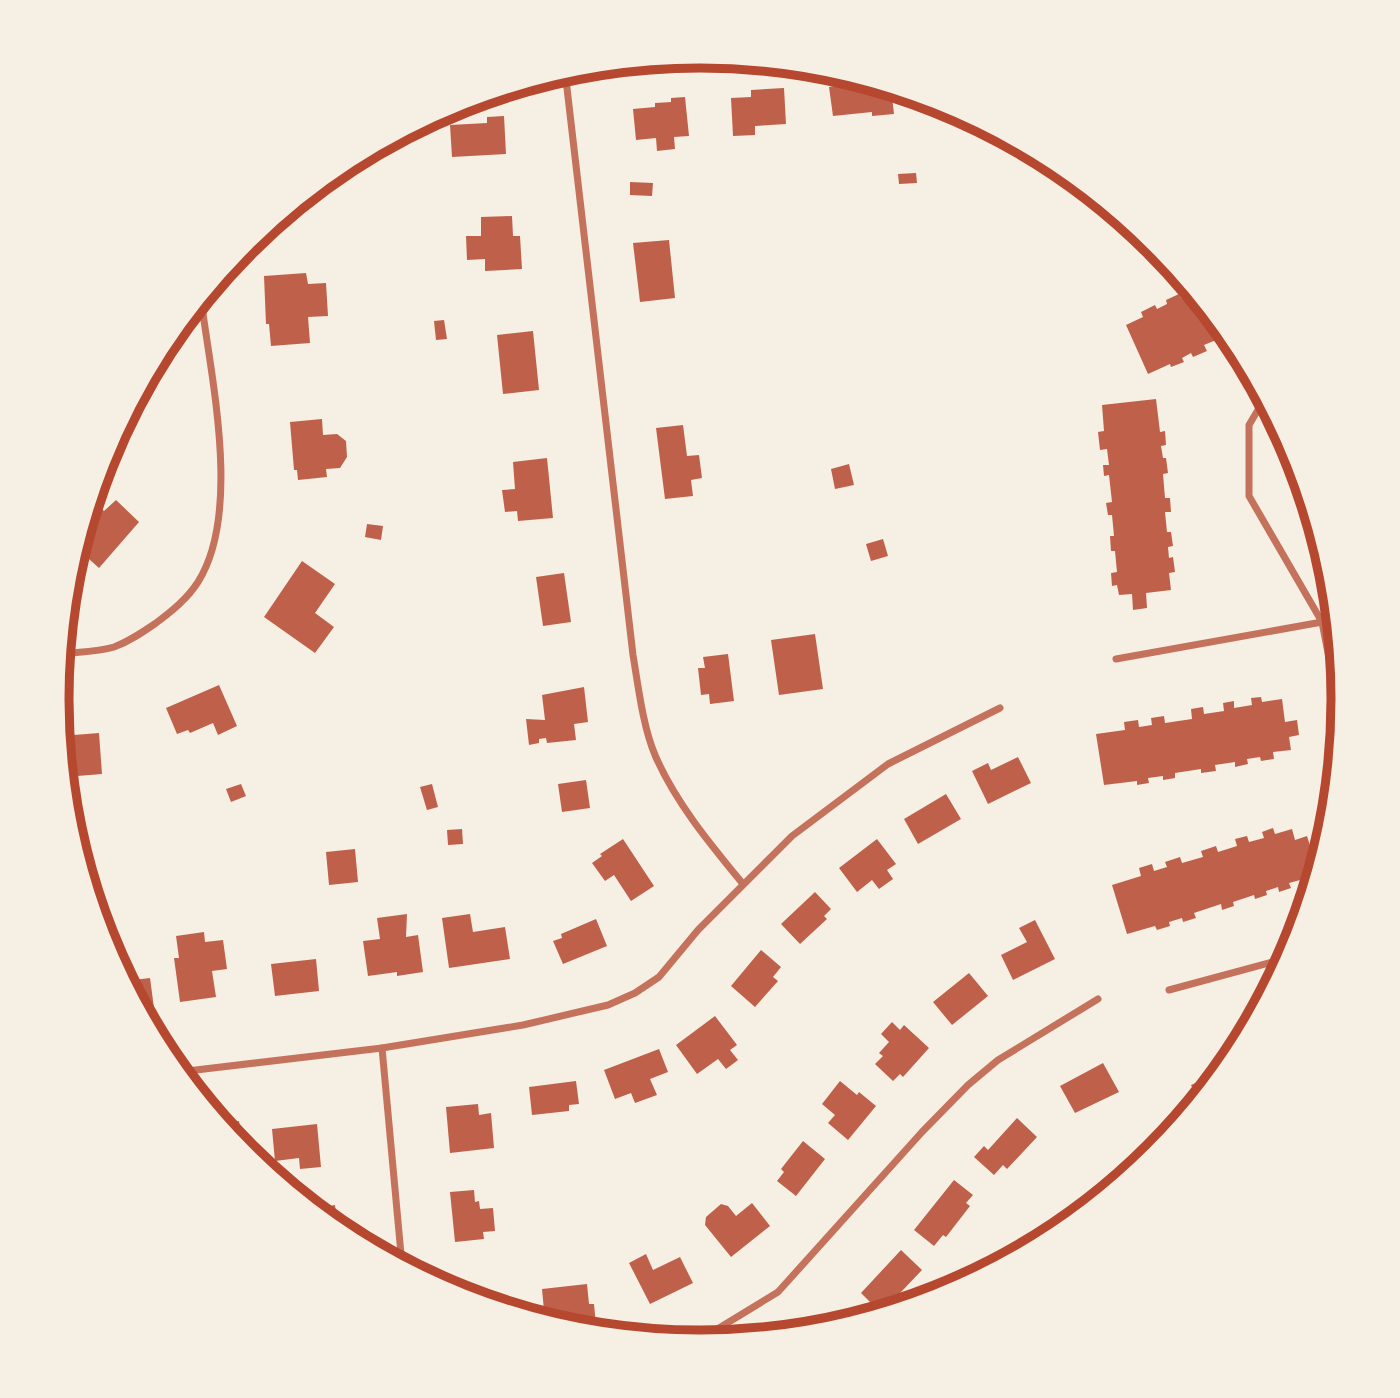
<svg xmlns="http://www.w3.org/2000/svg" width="1400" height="1398" font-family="Signika,sans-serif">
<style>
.building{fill:#bf614a}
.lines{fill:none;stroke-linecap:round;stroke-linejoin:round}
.minor{stroke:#c5725c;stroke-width:7}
.rim{fill:none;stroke:#b5482f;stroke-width:9}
</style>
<rect width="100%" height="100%" fill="#f6efe4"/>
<!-- building -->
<g class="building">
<path d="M871,82L891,88L894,114L872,116V112L833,116L829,87Z"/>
<path d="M784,88L786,124L755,126V135L733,136L731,98L751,97V90Z"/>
<path d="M685,97L689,136L674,137L675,149L657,151L656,138L636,140L633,109L655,107V103L671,102V98Z"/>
<path d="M938,103L946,105L966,116L964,119L947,120L939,111Z"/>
<path d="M504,116L506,154L452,157L450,125L487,123V117Z"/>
<path d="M916,173L917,183L899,184L898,174Z"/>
<path d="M630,182L653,183L652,196L630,195Z"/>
<path d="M512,216L513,236H520L522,269L485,271V259L467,260L466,236H481V217Z"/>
<path d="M669,240L675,298L640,302L633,243Z"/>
<path d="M306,273L308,284L326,283L328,316L308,317L310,343L271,346L269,324H266L264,276Z"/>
<path d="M1194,292L1232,339L1224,342L1221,338L1204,345L1207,351L1193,357L1191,353L1182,358L1184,362L1171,367L1170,364L1148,374L1126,325L1143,317L1141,312L1155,305L1157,309L1167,304L1166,300L1179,294L1181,298Z"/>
<path d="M444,320L447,339L436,340L434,321Z"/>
<path d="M533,331L539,390L503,394L497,335Z"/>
<path d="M1156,399L1160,432L1165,431L1166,445L1161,446L1163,458H1166L1168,473L1163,474L1165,498H1170L1171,512H1165L1167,532H1171L1173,546L1168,547L1169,558L1173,557L1175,572L1169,573L1171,590L1146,593L1147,608L1133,610L1132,594L1119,595L1117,585L1112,586L1111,573L1117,572L1115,551H1111L1110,536H1114L1112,515H1108L1106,503L1112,502L1109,475L1104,476L1103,465H1109L1107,449L1100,450L1098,432L1104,431L1102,405Z"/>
<path d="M322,419L323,435L337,434L346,441L347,457L340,468L326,469L327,477L298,480L297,470H294L290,422Z"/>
<path d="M683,425L687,456L699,455L702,478L691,480L693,496L665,499L656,428Z"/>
<path d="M547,458L553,518L518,521L517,511L505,512L502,490L515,489L513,462Z"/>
<path d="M849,464L854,485L835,489L831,469Z"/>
<path d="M92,500L104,511L116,500L139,522L99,568L80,551L94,537L83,527Z"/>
<path d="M367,524L383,526L381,540L365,537Z"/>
<path d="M883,539L888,556L871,561L866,544Z"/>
<path d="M302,561L335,584L315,613L334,627L315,653L264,617Z"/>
<path d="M564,573L571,622L543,626L536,577Z"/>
<path d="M815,634L823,689L779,695L771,640Z"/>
<path d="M728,654L734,701L710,704L709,694L701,695L698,668H705L703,657Z"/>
<path d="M219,685L237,726L218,735L213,723L190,733L188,730L177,734L166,708Z"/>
<path d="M584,687L588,722L574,724L576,740L547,743L546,738L539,739V743L529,745L526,719L545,720L542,695Z"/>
<path d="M1261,697L1262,702L1282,699L1285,722L1297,720L1299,735L1289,737L1291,750L1273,752L1274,759L1261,761L1260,757L1247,759L1248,764L1235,767V762L1215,765L1216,771L1201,773V769L1175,773V778L1163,780V776L1148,778L1149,783L1137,785V781L1104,785L1096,734L1125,730L1124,722L1138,720L1139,727L1152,725L1151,718L1164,716L1165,723L1192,719L1191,709L1203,707L1204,714L1224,711L1223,703L1234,701V708L1252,705L1251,698Z"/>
<path d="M99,733L102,774L65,777L61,736Z"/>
<path d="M1018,757L1031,783L988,804L972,771L988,763L991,770Z"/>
<path d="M586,780L590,808L562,812L558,784Z"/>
<path d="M241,784L246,796L231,802L226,789Z"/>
<path d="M432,784L438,807L427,810L420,787Z"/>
<path d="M946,794L961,819L918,844L904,819Z"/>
<path d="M1273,828L1275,834L1292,829L1295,840L1307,836L1311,849L1325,845L1315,876L1289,883L1291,888L1279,892L1278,887L1266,891L1267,895L1255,899L1254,895L1233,902L1234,906L1222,910L1221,904L1194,913L1196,918L1183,922L1182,918L1169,922L1170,926L1157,930L1155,926L1127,934L1112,885L1141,876L1139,868L1152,864L1154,871L1167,867L1165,862L1180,857L1182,863L1203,857L1201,851L1216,846L1218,852L1237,846L1235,839L1247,836L1249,842L1264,838L1262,832Z"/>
<path d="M462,829L463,844L448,845L447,830Z"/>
<path d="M623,839L654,886L631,901L614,875L605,881L592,863L602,856L600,854Z"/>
<path d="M877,839L896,864L887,870L893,879L879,889L872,880L857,892L839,868Z"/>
<path d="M355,849L358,882L329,885L326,852Z"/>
<path d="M815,892L831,909L824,916L827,919L800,944L781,924Z"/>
<path d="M407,914L406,937L418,935L423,972L397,976V972L368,976L363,941L380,939L377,918Z"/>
<path d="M470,914L473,932L505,927L510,959L449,968L442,918Z"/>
<path d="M596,919L607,946L563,964L553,941L562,938L561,934Z"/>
<path d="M1035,920L1055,959L1013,980L1001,955L1027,942L1019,928Z"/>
<path d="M204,932L205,942L223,940L227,969L212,971L216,997L180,1002L174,958H179L176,936Z"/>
<path d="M761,950L781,967L773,977L778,981L755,1007L731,986Z"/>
<path d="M316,959L319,991L275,996L271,964Z"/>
<path d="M969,973L988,996L952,1025L933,1002Z"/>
<path d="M150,978L154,1008L140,1010L125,981Z"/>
<path d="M715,1016L737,1045L730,1050L738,1060L726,1069L718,1059L697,1074L676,1045Z"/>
<path d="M892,1022L900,1030L904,1025L929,1048L903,1077L900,1074L893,1081L875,1064L883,1056L879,1053L889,1042L881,1034Z"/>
<path d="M659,1049L668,1072L650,1079L657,1095L635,1103L631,1093L615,1099L604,1070Z"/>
<path d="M1231,1060L1221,1073L1198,1101L1191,1085L1220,1072L1218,1067Z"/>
<path d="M1103,1063L1119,1092L1075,1113L1060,1086Z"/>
<path d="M576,1081L579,1104L569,1105V1111L532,1115L529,1087Z"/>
<path d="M840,1081L857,1095L859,1092L876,1106L848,1140L828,1123L835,1115L822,1104Z"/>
<path d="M478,1104L479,1115L491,1113L494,1148L450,1153L446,1107Z"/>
<path d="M1017,1118L1037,1137L1007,1169L1003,1165L994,1175L974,1157L984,1146L988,1150Z"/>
<path d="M239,1121L243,1150L221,1124Z"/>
<path d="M317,1124L321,1167L300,1169L299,1158L275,1161L272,1129Z"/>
<path d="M803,1141L825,1159L796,1196L777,1181L784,1172L781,1169Z"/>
<path d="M954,1180L973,1195L966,1203L970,1206L946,1237L943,1235L934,1246L914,1230Z"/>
<path d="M474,1190L475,1202L479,1201L480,1209L493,1208L495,1231L483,1232L484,1239L455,1242L450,1192Z"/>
<path d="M752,1203L770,1226L731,1257L705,1225L706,1217L721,1204L728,1206L736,1216Z"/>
<path d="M335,1205L338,1230L313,1209Z"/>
<path d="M901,1250L922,1270L881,1313L861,1293Z"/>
<path d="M646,1254L653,1270L680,1257L693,1283L650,1304L629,1263Z"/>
<path d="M587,1284L589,1304H594L596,1325L570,1328L545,1321L542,1289Z"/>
<path d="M848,1309L856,1320L821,1330Z"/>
</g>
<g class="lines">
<!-- minor -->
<g class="minor">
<path d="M565,71L633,655C638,685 643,727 655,755C675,802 711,845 743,884"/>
<path d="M1265,398L1249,425V496L1322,622L1341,720"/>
<path d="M61,654C78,652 98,652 114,647C130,641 143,632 156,623C172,611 187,599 198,582C242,512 211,378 201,299"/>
<path d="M1116,659L1322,622"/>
<path d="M1169,990L1287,958"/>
<path d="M382,1048L402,1265"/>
<path d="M179,1072L382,1048L523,1025L608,1005L635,993L659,977L698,930L792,836L888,764L1000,708"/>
<path d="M696,1342L778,1292L922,1132L968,1085L998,1060L1098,999"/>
</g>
</g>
<!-- crop -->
<path d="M0 0H1400V1398H0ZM69 699a631 631 0 1 1 1262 0a631 631 0 1 1-1262 0Z" fill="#f6efe4" fill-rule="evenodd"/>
<path class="rim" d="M69 699a631 631 0 1 1 1262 0a631 631 0 1 1-1262 0Z"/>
</svg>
